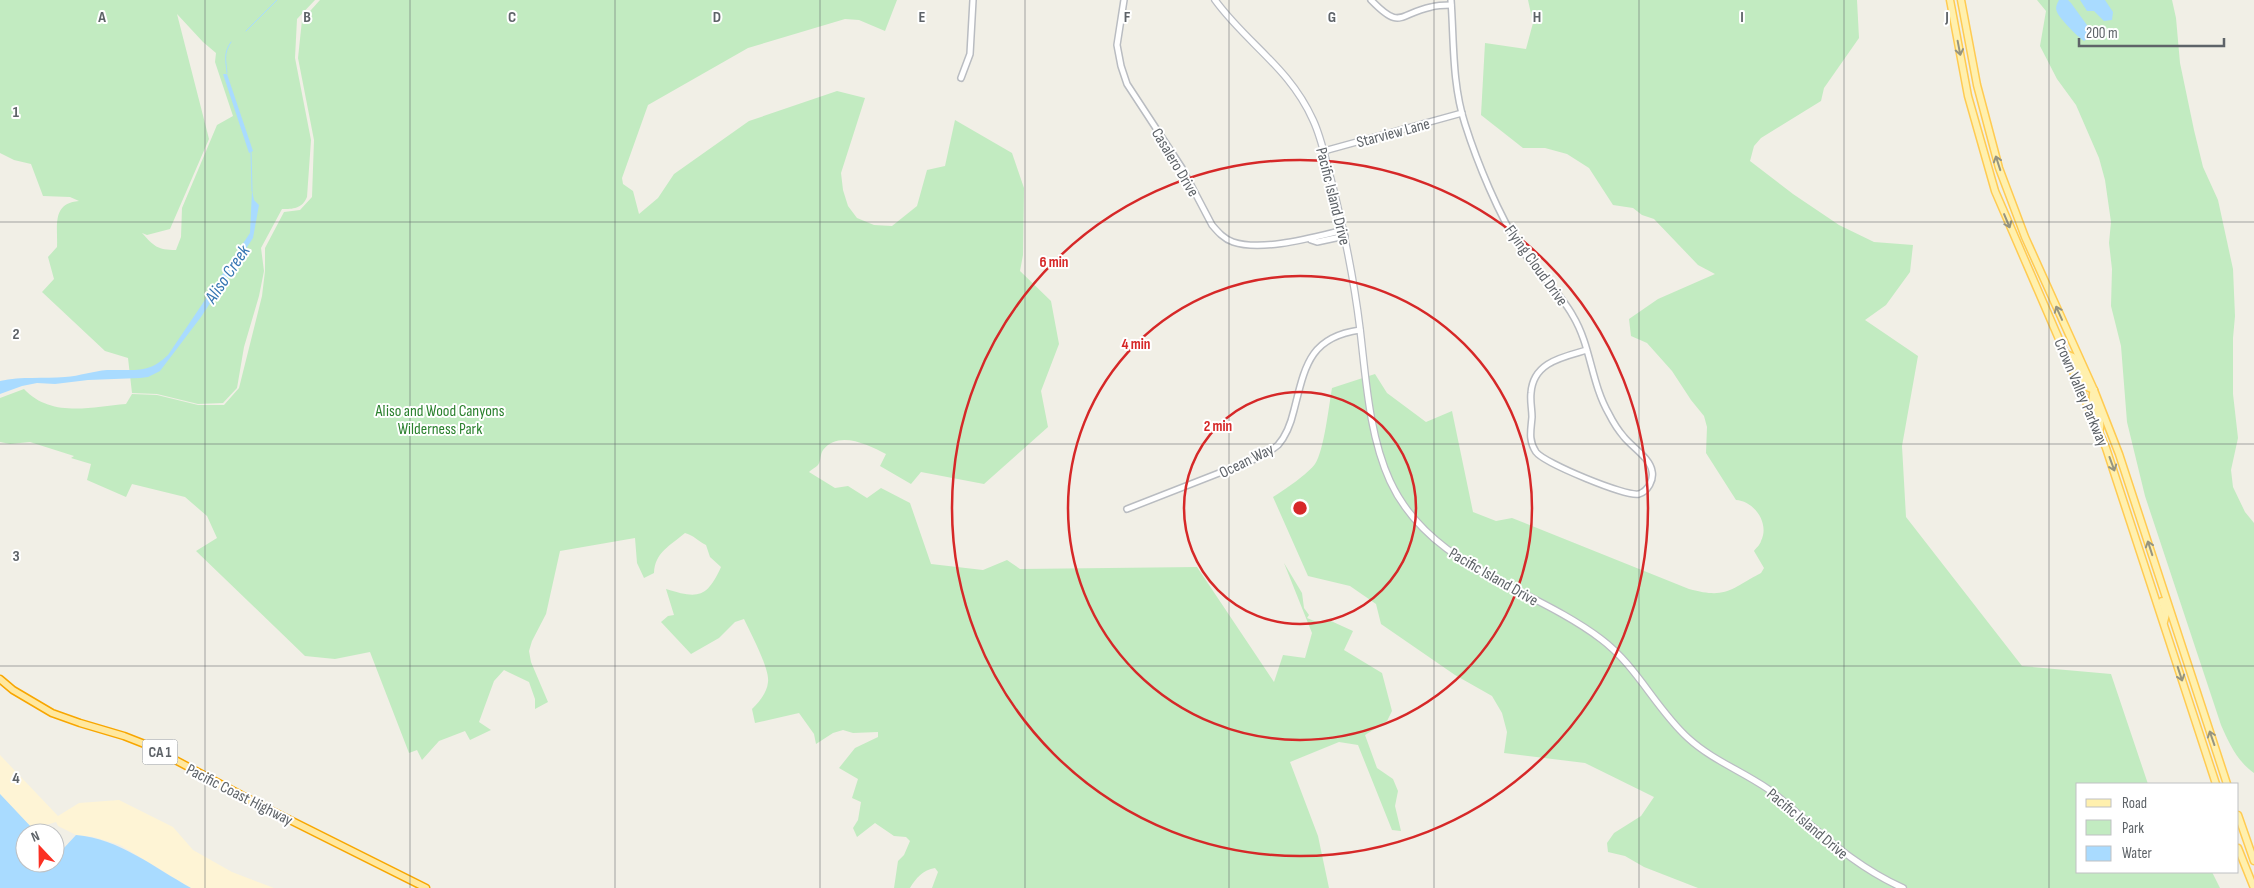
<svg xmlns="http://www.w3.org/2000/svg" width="2254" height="888" font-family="'Sofia Sans Condensed',sans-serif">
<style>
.green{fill:#c2ebc1;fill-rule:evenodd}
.sand{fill:#fef4d5}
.water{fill:#a9dbff}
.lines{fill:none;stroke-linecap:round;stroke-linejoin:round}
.stream{stroke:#a9dbff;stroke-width:1}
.tertiary-casing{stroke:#b9bcc1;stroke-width:8}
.secondary-casing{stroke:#babdc3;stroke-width:8}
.primary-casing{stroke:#ffcb52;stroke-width:9}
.trunk-casing{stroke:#f8a600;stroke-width:9}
.tertiary{stroke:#fff;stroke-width:5}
.secondary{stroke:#fff;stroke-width:5.5}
.primary{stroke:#fff0ae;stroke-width:6}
.trunk{stroke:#ffe89f;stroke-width:6}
.oneway{stroke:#969480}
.grid{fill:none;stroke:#5e6368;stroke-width:1;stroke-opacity:0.55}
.ring{fill:none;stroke:#d62828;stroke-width:2.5}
.labels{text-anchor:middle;stroke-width:4;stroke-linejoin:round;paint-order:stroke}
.shield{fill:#fff;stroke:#8e9295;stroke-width:1}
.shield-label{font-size:15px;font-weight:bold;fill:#5e6368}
.street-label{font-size:16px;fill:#5e6368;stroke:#fff}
.park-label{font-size:16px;fill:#2b812e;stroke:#fff}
.water-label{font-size:18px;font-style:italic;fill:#3676b3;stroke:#fff}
.grid-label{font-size:16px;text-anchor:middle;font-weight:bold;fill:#5e6368;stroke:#fff;stroke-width:4;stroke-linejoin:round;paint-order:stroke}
.centre{fill:#d62828;stroke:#fff;stroke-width:2.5}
.ring-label{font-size:15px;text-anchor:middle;font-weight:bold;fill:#d62828;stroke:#fff;stroke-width:4;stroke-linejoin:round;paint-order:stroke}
</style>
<rect width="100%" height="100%" fill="#f1efe6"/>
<!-- green -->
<g class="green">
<path d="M0,0H315L297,19L295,58L311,140L307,197C302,209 293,209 282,209L261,248L264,271L259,296L244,347L237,388L223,403L198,404L157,394L132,393L128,358L105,351L42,292L54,279L48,257L57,247C58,227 51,203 79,201L70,197L43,196L31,164L14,160L0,153ZM177,14L203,42L216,53L215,62L233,116L217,125L182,208L181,237L176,250C157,250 154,246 142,233L147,235L170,229L209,139Z"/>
<path d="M320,0H897L885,31L859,20L845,19L748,48L648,105L622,178L623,184L633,191L639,214L658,198L674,174L749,121L837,91L865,98L841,173L843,190L848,206L857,218L874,225L892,226L917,206L927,170L945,166L955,120L1012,153L1024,188L1023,255L1020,271L1051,301L1059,344L1041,391L1048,427L984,484L921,472L911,484L880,466L886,454C868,445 839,430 823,450C820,454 821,461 818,465C816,467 811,470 809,472L835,488L848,486L867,498L881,488L910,503L931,564L983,570L1007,560L1020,569L1197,567L1274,682L1283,655L1305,658L1312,633L1284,563L1302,593L1304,608L1309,615L1307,618L1319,623L1331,621L1353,631L1344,650L1382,673L1392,711L1387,721L1365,735L1377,768L1393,779L1398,791L1395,806L1401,831L1392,830L1358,745L1339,742L1290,762L1318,836L1329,888H932L938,872L935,868C923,870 916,878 910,888H894L898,861L904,855L910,841L906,837L894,836L875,823L857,837L853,828L858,820L861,802L852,798L858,779L839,768L855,748L878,737V732L853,733L843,730L833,733L816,744L814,734L799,713L755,723L752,709C759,702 767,693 768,682C770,669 750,632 744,619L735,622L719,638L691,654L661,622L668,616L674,615L666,589C698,599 707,598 721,567L710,557L706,545C698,541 693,535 685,533C670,546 655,552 654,573L644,578L637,563L635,538L560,551L546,614L532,641L529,651L531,662L548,702L535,709V699L529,682L504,670L494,681L479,722L491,730L470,740L465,731L439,741L422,760L417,750L409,753L370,652L335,659L305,656L196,551L217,538L207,516L185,497L132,484L126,497L87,480L91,464L71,458L74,456L30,442L10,444L0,442V398L24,389C51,418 91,407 126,404L132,394L157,395L198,405H224L239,388L262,296L265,271V248L284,212L300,210L312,197L314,140L298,58L302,20Z"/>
<path d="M1528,0H1857L1859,38L1824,88L1821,101L1761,138L1754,146L1750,161L1793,194L1839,225L1874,242L1913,245L1910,272L1886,305L1865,320L1918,356L1902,446L1906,517L2022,666L2111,674L2148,784H2078V872H2212L2220,888H1698L1644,867L1625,856L1608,852L1607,843L1614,833L1641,816L1654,797L1585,763L1504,753L1507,732L1502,713L1492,696L1455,675L1381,624L1376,604L1350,586L1308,576L1273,497C1283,491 1309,473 1315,464C1324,451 1329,405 1332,388L1375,374L1387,393L1426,422L1452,411L1473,512L1496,521L1512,518L1689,589C1726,599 1729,590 1761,573L1764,568L1754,551C1756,548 1760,545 1761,541C1770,523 1754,501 1736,500L1706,453L1707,427L1704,416L1691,400L1672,371L1647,343L1631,336L1629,319L1658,299L1715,274L1698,265L1654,219L1642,215L1633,208L1613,205L1589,168L1567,154L1545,148H1523L1481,115L1485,43L1526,49L1533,23Z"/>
<path d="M2037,0H2172L2176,18L2180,63L2194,130L2203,167L2218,200L2233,269L2235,316L2233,338V394L2238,438L2231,470L2233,487L2245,512L2254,523V773C2237,761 2229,743 2221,725L2145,496L2127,422L2121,346L2111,306L2112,269L2109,243L2111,222L2105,180L2099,158L2076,105L2057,79L2040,46L2046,11Z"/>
</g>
<!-- sand -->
<path class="sand" d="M0,755L58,816L79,803L119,800L173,827L193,850L232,872L274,888H191L120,845L94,837L76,835L58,826L56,822L33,829L0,794Z"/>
<!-- water -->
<g class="water">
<path d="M2059,0H2068L2071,3L2092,32V36L2084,41C2078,37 2059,18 2057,12C2055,7 2057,4 2059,0Z"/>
<path d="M2080,0H2105L2113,12L2112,20L2104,21L2094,11H2087Z"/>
<path d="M223,74H227L253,151L249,153Z"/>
<path d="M252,190L254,200L259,205L253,238L201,317L160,371L148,377L140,378L88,380L55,384L37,383L22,386L0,394V381C22,376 43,379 65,377C80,376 93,371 107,370C134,369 147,375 168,355L250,233Z"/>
<path d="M0,794L33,829L35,833H25V863H49L53,865L62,856L64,848L76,835C120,839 153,867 191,888H0Z"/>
</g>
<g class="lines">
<!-- stream -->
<g class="stream">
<path d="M246,31L277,0"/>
<path d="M227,73C226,60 223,54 231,42"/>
<path d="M251,151L252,191"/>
</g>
<!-- tertiary casing -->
<g class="tertiary-casing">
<g id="tertiary">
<path d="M1124,0L1117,45L1121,66L1127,84L1182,168L1212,225C1218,232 1224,239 1233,242C1263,252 1314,237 1344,230"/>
<path d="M1371,0C1401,31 1398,14 1431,7C1438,5 1445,5 1451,5"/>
<path d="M1451,0C1454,41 1452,84 1465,124C1477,162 1499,216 1521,249C1537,272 1559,291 1573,316C1591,346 1591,383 1609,414C1613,422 1618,430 1624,437C1632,447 1650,458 1652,471C1654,480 1648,491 1639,494C1626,497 1544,463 1536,452C1528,440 1531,430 1532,417C1532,409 1530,401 1531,393C1533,362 1563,357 1587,350"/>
<path d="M961,78L970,54L973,0"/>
<path d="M1324,151L1462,113"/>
<path d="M1311,240L1317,242L1345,236"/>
<path d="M1127,509L1255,459C1263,455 1271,451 1278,445C1287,435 1291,423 1294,410C1305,367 1309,337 1360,330"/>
</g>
</g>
<!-- secondary casing -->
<g class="secondary-casing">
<path id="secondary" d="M1215,0C1247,44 1289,67 1313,120C1322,139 1326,162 1332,183C1344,231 1354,279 1360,329C1366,379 1369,435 1390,481C1430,568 1531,586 1601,639C1637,666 1656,709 1688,738C1712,760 1742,771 1768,789C1781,798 1793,810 1805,820C1836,847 1865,871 1903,888"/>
</g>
<!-- primary casing -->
<g class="primary-casing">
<g id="primary">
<path d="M1950,0L1968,96L1995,191L2106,448L2216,784"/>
<path d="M1961,0L1977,85L1999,168L2025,237L2094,390L2119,454L2227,784"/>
<path d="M2066,354L2073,357L2087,387L2094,390"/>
<path d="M2094,390C2088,406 2105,416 2099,432"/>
<path d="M2162,601L2166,614L2164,622"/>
<path d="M2238,815L2254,861"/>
<path d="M2238,848L2254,888"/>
</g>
</g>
<!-- trunk casing -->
<g class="trunk-casing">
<path id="trunk" d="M0,679L13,690L52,713L80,723L124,736L147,745L262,806L426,888"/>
</g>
<!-- tertiary -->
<use href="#tertiary" class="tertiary"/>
<!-- secondary -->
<use href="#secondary" class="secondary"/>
<!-- primary -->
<use href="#primary" class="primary"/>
<!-- trunk -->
<use href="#trunk" class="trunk"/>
</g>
<!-- one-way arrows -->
<defs><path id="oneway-shaft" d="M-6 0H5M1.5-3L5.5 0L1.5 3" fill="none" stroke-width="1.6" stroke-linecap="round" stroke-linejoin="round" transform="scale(1.25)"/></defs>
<g class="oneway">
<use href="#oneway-shaft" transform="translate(1959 48) rotate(79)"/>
<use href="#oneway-shaft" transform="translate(1998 163) rotate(-108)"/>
<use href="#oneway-shaft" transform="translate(2007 221) rotate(67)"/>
<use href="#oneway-shaft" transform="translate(2059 313) rotate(-114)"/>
<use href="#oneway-shaft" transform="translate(2112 464) rotate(70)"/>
<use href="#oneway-shaft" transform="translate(2150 548) rotate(-108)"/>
<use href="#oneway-shaft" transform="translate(2180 674) rotate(72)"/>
<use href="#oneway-shaft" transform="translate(2212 738) rotate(-109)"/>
</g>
<!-- grid -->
<path class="grid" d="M205,0V888M410,0V888M615,0V888M820,0V888M1025,0V888M1229,0V888M1434,0V888M1639,0V888M1844,0V888M2049,0V888M0,222H2254M0,444H2254M0,666H2254"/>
<!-- distance rings -->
<g class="ring">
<circle cx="1300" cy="508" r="116"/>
<circle cx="1300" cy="508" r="232"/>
<circle cx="1300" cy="508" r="348"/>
</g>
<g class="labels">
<!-- shield labels -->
<rect class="shield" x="142.5" y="739.5" width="35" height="25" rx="4"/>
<g class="shield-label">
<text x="160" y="757">CA 1</text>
</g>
<!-- street labels -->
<g class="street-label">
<text transform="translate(1393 132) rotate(-15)" y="6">Starview Lane</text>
<text transform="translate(1176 162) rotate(59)" y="6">Casalero Drive</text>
<text transform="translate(1334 196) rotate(76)" y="6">Pacific Island Drive</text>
<text transform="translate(1537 265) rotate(54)" y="6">Flying Cloud Drive</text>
<text transform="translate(2082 392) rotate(67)" y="6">Crown Valley Parkway</text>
<text transform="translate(1246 460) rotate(-26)" y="6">Ocean Way</text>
<text transform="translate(1494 576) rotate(30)" y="6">Pacific Island Drive</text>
<text transform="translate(240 794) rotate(27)" y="6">Pacific Coast Highway</text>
<text transform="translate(1808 823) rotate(40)" y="6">Pacific Island Drive</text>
</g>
<!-- park labels -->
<g class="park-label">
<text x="440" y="416">Aliso and Wood Canyons<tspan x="440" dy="18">Wilderness Park</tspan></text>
</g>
<!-- water labels -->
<g class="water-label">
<text transform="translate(227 274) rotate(-56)" y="6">Aliso Creek</text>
</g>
</g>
<g class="grid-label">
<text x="102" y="22">A</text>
<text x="307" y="22">B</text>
<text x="512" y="22">C</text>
<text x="717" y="22">D</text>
<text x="922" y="22">E</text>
<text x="1127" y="22">F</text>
<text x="1332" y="22">G</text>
<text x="1537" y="22">H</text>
<text x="1742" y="22">I</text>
<text x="1947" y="22">J</text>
<text x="16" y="117">1</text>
<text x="16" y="339">2</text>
<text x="16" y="561">3</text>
<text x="16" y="783">4</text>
</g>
<circle cx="1300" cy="508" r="8" class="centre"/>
<g class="ring-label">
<text x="1054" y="267">6 min</text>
<text x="1136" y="349">4 min</text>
<text x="1218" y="431">2 min</text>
</g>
<!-- legend -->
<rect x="2076" y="783" width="162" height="90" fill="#ffffff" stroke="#bfc1c3"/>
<rect x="2086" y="799" width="25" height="8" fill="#fff0ae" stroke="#bfc1c3"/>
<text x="2122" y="808" font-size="15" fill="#5e6368">Road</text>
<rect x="2086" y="820" width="25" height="15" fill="#c2ebc1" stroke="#bfc1c3"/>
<text x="2122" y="833" font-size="15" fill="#5e6368">Park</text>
<rect x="2086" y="846" width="25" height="15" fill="#a9dbff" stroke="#bfc1c3"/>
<text x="2122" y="858" font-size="15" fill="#5e6368">Water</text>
<!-- north arrow -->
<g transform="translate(40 848) rotate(338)"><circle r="24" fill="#ffffff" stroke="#bfc1c3"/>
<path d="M0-4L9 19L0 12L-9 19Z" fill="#fb3023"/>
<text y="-8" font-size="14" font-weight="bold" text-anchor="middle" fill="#5e6368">N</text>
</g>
<!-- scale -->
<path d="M2079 38v8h145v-8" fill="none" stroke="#5e6368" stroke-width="2.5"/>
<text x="2086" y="38" font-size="15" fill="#5e6368" stroke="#ffffff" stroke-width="4" paint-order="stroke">200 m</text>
</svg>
